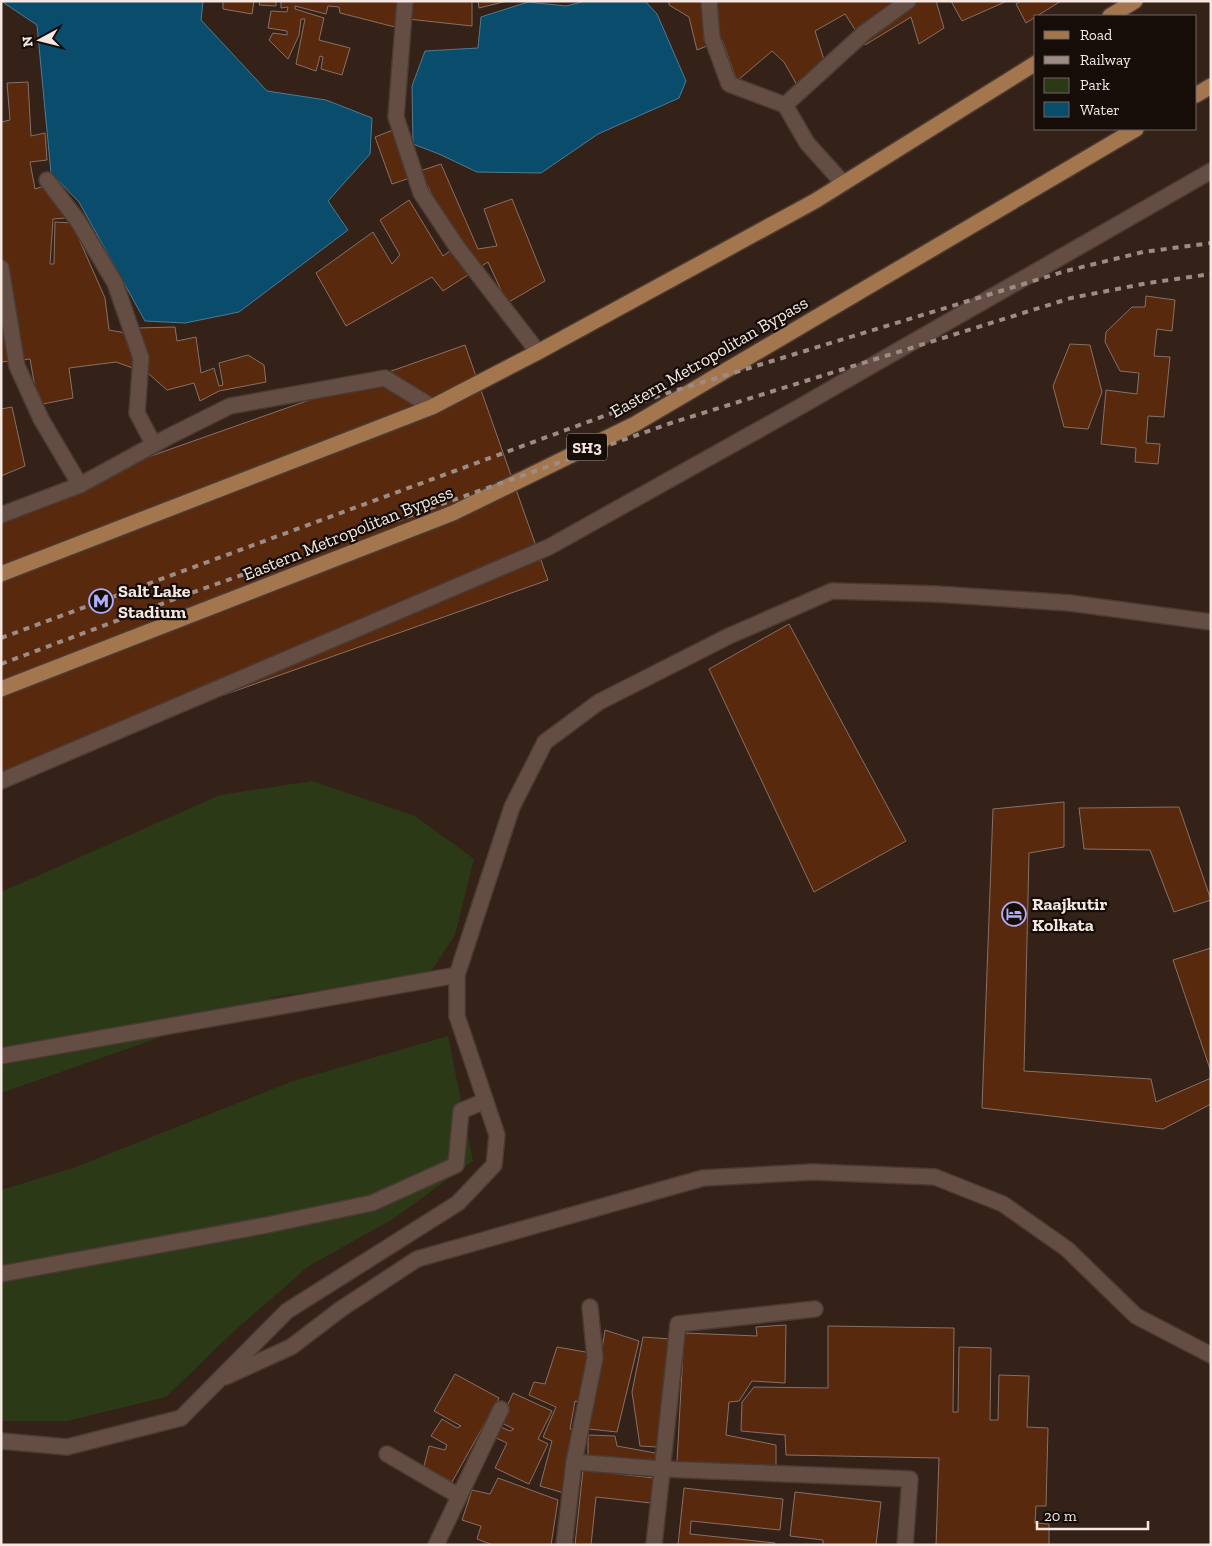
<svg xmlns="http://www.w3.org/2000/svg" width="1212" height="1546" font-family="'Zilla Slab',serif">
<style>
.green{fill:#2b3916}
.water{fill:#0a4c6b;stroke:#507b8f}
.building{fill:#59290e;stroke:#877065}
.lines{fill:none;stroke-linecap:round;stroke-linejoin:round}
.minor-casing{stroke:#4b3b34;stroke-width:18}
.major-casing{stroke:#4b3b34;stroke-width:18}
.minor{stroke:#644e44;stroke-width:15}
.major{stroke:#a4764e;stroke-width:15}
.rail{stroke:#9c8c85;stroke-width:4;stroke-dasharray:6 6;stroke-linecap:butt}
.labels{text-anchor:middle;stroke-width:4.5;stroke-linejoin:round;paint-order:stroke}
.shield{fill:#160d09;stroke:#b2a6a1;stroke-width:1}
.shield-label{font-size:16px;font-weight:bold;fill:#f5e8e2}
.street-label{font-size:18px;fill:#f5e8e2;stroke:#160d09}
.poi-label{font-size:18px;font-weight:bold;fill:#f5e8e2;stroke:#160d09;text-anchor:start}
</style>
<rect width="100%" height="100%" fill="#342118"/>
<!-- green -->
<g class="green">
<path d="M312,781L415,816L474,859L455,935L428,976L278,996L1,1093V892L220,795Z"/>
<path d="M448,1036L473,1161L393,1219L309,1266L233,1332L166,1397L67,1421H1V1190L73,1168L293,1081Z"/>
</g>
<!-- water -->
<g class="water">
<path d="M1,1H203L201,20L267,91L326,100L372,118L370,154L328,201L348,230L239,312L185,323L145,321L79,202L51,173L37,25Z"/>
<path d="M586,1H645L657,14L686,81L679,98L598,134L541,173L477,172L439,154L413,144L412,86L425,51L478,48L481,17L528,2L566,6Z"/>
</g>
<!-- building -->
<g class="building">
<path d="M223,1H254L252,14L223,9Z"/>
<path d="M260,1H276V6L259,5Z"/>
<path d="M281,1H400L395,27L340,13L339,7L328,6L326,14L295,6V9L324,18L319,40L350,48L342,75L321,69L323,57L320,56L316,71L296,64L305,19H301L299,35L288,59L269,40L273,33L287,35V31L268,28L271,11L287,12L288,7L281,8Z"/>
<path d="M410,1H472V26L408,19Z"/>
<path d="M478,1H507L479,8Z"/>
<path d="M669,1H936L944,28L919,44L911,17L865,45L845,14L815,31L825,63L797,85L784,62L772,51L737,81L722,40L697,50L689,17L669,5Z"/>
<path d="M951,1H1007L962,21Z"/>
<path d="M1021,1H1061L1026,23L1016,4Z"/>
<path d="M28,82L31,136L45,133L47,160L30,162L35,189L47,185L66,210V218L53,219L50,264H54L55,222L72,223L105,298L109,330L126,333L137,328L175,327L177,341L196,337L201,373L214,368L219,386L223,385L219,363L248,355L264,365L266,382L219,391L200,401L194,383L167,390L149,374L116,362L69,368L73,398L38,405L30,359L1,362V122L10,120L7,83Z"/>
<path d="M393,130L410,178L392,184L375,137Z"/>
<path d="M441,164L478,249L497,246L484,209L512,199L545,281L507,303L488,262L443,291L432,277L346,326L316,273L373,232L392,264L400,255L380,220L409,200L443,256L458,245L420,171Z"/>
<path d="M1146,296L1175,300L1172,331L1157,329L1154,356L1170,357L1164,417L1148,416L1146,443L1160,444L1158,464L1135,462L1136,448L1101,444L1106,390L1137,394L1139,373L1120,371L1105,342L1106,332L1132,307H1145Z"/>
<path d="M1070,344L1090,345L1102,392L1088,429L1064,427L1053,386Z"/>
<path d="M465,345L548,580L1,774V509Z"/>
<path d="M12,407L25,466L1,476V409Z"/>
<path d="M789,624L906,841L814,892L709,669Z"/>
<path d="M1064,802V847L1029,853L1024,1071L1151,1079L1156,1102L1211,1078V1104L1163,1129L982,1108L993,809Z"/>
<path d="M1179,807L1211,900L1174,912L1150,850L1084,849L1079,808Z"/>
<path d="M1211,948V1072L1173,960Z"/>
<path d="M786,1325L785,1383L752,1381L739,1401L729,1402L726,1435L776,1445V1467L677,1462L684,1333L757,1336L756,1327Z"/>
<path d="M828,1326L954,1328L953,1412H958L959,1347L991,1348L990,1420H998L999,1375L1029,1376L1027,1427L1048,1428L1046,1506H1036L1035,1523L1049,1524V1545H936L939,1458L786,1455L785,1435L741,1431L742,1402L754,1387L828,1388Z"/>
<path d="M605,1330L639,1341L617,1432L589,1429Z"/>
<path d="M643,1337L671,1339L657,1447L640,1446L632,1392Z"/>
<path d="M557,1347L591,1353L580,1402L575,1401L570,1429L576,1430L564,1493L540,1486L552,1441L543,1437L556,1407L529,1395L534,1382L545,1384Z"/>
<path d="M455,1374L499,1398L452,1482L424,1466L429,1446L445,1450L447,1445L431,1436L442,1419L457,1428L461,1426L434,1411Z"/>
<path d="M513,1393L552,1411L538,1439L548,1444L529,1484L495,1468L507,1443L492,1436L498,1426L510,1431L514,1429L500,1422Z"/>
<path d="M588,1435L615,1436L617,1446L661,1454L658,1466L588,1459Z"/>
<path d="M583,1470L654,1478L651,1503L596,1497L591,1545H575Z"/>
<path d="M498,1478L558,1500L551,1545H493L477,1539L481,1526L462,1520L472,1490L490,1494Z"/>
<path d="M684,1488L783,1499L780,1530L691,1521L690,1534L775,1543V1545H678Z"/>
<path d="M795,1492L881,1502L876,1545H823V1540L790,1536Z"/>
</g>
<g class="lines">
<!-- minor casing -->
<g class="minor-casing">
<g id="minor">
<path d="M405,1L396,117L421,193L457,247L538,352"/>
<path d="M709,1L712,38L729,84L785,105L807,143L843,183"/>
<path d="M785,105L864,33L908,1"/>
<path d="M47,180L78,221L115,283L141,358L137,413L154,445"/>
<path d="M1,268L17,366L41,419L80,485"/>
<path d="M1,515L80,485L168,437L230,406L385,378L432,407"/>
<path d="M1,781L549,547L796,409L1211,171"/>
<path d="M1,1056L457,975"/>
<path d="M1,1274L267,1225L372,1203L456,1165L461,1111L485,1101"/>
<path d="M225,1377L291,1347L341,1309L417,1259L703,1178L813,1172L935,1177L1003,1204L1067,1249L1136,1316L1211,1355"/>
<path d="M1,1441L67,1447L181,1418L287,1311L458,1203L494,1165L497,1135L457,1016V975L512,807L545,742L599,702L729,636L832,591L936,594L1070,603L1211,622"/>
<path d="M387,1454L459,1496"/>
<path d="M574,1462L662,1469L910,1479L905,1545"/>
<path d="M436,1545L501,1409"/>
<path d="M564,1545L574,1462L595,1358L590,1307"/>
<path d="M654,1545L678,1324L815,1309"/>
</g>
</g>
<!-- major casing -->
<g class="major-casing">
<g id="major">
<path d="M1110,16L1135,1"/>
<path d="M1196,95L1211,86"/>
<path d="M1,574L432,407L538,352L815,201L1036,63"/>
<path d="M1,689L453,513L635,424L1136,129"/>
</g>
</g>
<!-- minor -->
<use href="#minor" class="minor"/>
<!-- major -->
<use href="#major" class="major"/>
<!-- rail -->
<g class="rail">
<path d="M1,638L661,395L1066,271L1143,252L1211,243"/>
<path d="M1,664L191,593L671,423L1071,298L1148,283L1211,274"/>
</g>
</g>
<!-- icons -->
<defs>
<g id="metro-ring" transform="scale(1.25)"><circle r="9.5" fill="#160d09" stroke="#b2adf9" stroke-width="1.5"/><path d="M-5.5 5V-5H-3L0 0L3-5H5.5V5H3V-.5L0 4L-3-.5V5Z" fill="#b2adf9"/></g>
<g id="hotel-ring" transform="scale(1.25)"><circle r="9.5" fill="#160d09" stroke="#b2adf9" stroke-width="1.5"/><path d="M-6-4.5h1.5V1H6V5H4.5V3h-9V5H-6ZM-4 0a1.8 1.8 0 1 1 3.6 0ZM.5 0V-2.5h3Q6-2.5 6 0Z" fill="#b2adf9"/></g>
</defs>
<g fill-rule="evenodd">
<use href="#metro-ring" x="101" y="601"/>
<use href="#hotel-ring" x="1014" y="914"/>
</g>
<g class="labels">
<!-- shield labels -->
<rect class="shield" x="567" y="433.5" width="40" height="27" rx="4"/>
<g class="shield-label">
<text x="587" y="453">SH3</text>
</g>
<!-- street labels -->
<g class="street-label">
<text transform="translate(709 357) rotate(-30)" y="6">Eastern Metropolitan Bypass</text>
<text transform="translate(348 533) rotate(-22)" y="6">Eastern Metropolitan Bypass</text>
</g>
<!-- poi labels -->
<g class="poi-label">
<text x="118" y="597">Salt Lake<tspan x="118" dy="21">Stadium</tspan></text>
<text x="1032" y="910">Raajkutir<tspan x="1032" dy="21">Kolkata</tspan></text>
</g>
</g>
<!-- border -->
<rect width="1212" height="1546" fill="none" stroke="#f5e8e2" stroke-width="5"/>
<!-- legend -->
<rect x="1034" y="15" width="162" height="115" fill="#160d09" stroke="#6f6560"/>
<rect x="1044" y="31" width="25" height="8" fill="#a4764e" stroke="#6f6560"/>
<text x="1080" y="40" font-size="15" fill="#f5e8e2">Road</text>
<rect x="1044" y="56" width="25" height="8" fill="#9c8c85" stroke="#6f6560"/>
<text x="1080" y="65" font-size="15" fill="#f5e8e2">Railway</text>
<rect x="1044" y="78" width="25" height="15" fill="#2b3916" stroke="#6f6560"/>
<text x="1080" y="90" font-size="15" fill="#f5e8e2">Park</text>
<rect x="1044" y="102" width="25" height="15" fill="#0a4c6b" stroke="#6f6560"/>
<text x="1080" y="115" font-size="15" fill="#f5e8e2">Water</text>
<!-- north arrow -->
<g transform="translate(40 40) rotate(263)" stroke="#160d09" stroke-width="4" paint-order="stroke">
<path d="M0-4L9 19L0 12L-9 19Z" fill="#f5e8e2"/>
<text y="-8" font-size="14" font-weight="bold" text-anchor="middle" fill="#f5e8e2">N</text>
</g>
<!-- scale -->
<path d="M1037 1521v8h111v-8" fill="none" stroke="#f5e8e2" stroke-width="2.5"/>
<text x="1044" y="1521" font-size="15" fill="#f5e8e2" stroke="#160d09" stroke-width="4" paint-order="stroke">20 m</text>
</svg>
